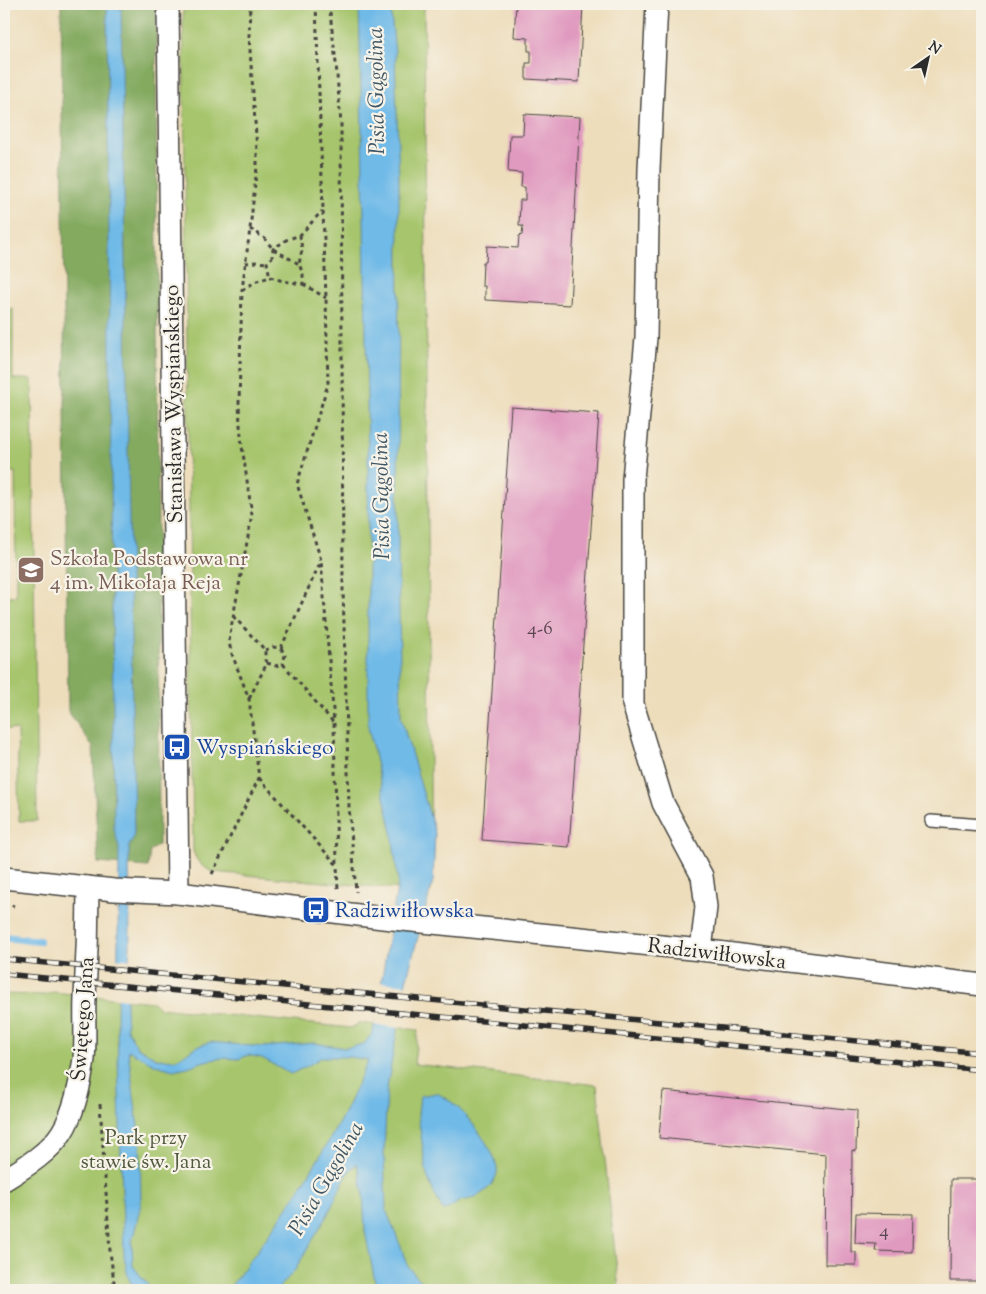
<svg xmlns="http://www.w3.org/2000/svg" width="986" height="1294" font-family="'Sorts Mill Goudy',serif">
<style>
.green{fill:#a6c56c;stroke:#68784c}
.forest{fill:#84aa60;stroke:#586a46}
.water{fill:#6fbae8;stroke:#4d728a}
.pier{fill:#edddbb}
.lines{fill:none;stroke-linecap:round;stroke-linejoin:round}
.stream{stroke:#6fbae8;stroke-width:8}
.building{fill:#e099bf}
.service-casing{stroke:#484641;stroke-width:14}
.minor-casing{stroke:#484641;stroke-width:24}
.path{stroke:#484641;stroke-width:3;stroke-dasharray:4 4;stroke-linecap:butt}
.service{stroke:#fff;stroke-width:11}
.minor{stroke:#fff;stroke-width:21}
.rail-casing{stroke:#2b2b2b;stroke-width:5.5}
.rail{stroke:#f7f3e8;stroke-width:4;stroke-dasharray:11;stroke-linecap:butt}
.labels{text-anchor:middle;stroke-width:4.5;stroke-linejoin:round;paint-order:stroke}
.number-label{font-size:19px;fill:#584650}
.street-label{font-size:21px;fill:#2b2b2b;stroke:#f7f3e8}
.education-label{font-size:21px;fill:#785e54;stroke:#f7f3e8;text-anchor:start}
.transit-label{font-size:21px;fill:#164399;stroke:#f7f3e8;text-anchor:start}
.park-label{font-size:21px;fill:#50593e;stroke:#f7f3e8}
.water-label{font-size:22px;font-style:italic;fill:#3f5664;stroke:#f7f3e8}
</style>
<rect width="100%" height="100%" fill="#f7f3e8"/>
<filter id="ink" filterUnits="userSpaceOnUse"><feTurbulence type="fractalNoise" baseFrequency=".02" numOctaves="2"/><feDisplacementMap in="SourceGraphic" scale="10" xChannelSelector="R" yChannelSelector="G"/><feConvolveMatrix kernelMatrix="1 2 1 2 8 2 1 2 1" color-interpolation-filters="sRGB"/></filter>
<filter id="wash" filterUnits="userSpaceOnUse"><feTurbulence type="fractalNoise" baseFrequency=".0096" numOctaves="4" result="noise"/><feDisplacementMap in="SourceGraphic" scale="20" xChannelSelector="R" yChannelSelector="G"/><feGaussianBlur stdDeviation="1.12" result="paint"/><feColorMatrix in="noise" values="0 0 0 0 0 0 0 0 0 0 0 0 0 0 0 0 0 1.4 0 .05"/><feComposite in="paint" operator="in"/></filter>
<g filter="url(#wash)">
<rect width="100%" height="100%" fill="#edddbb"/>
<!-- green -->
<g class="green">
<path d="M183,4H424L431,892L213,872C202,867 197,863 193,851Z"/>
<path d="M4,309H13V379H32L37,821H19L17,730L4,729V596H16L15,472H4Z"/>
<path d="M52,992L153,1002L159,1008L351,1028L359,1023L418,1030L414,1064L597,1085L619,1290H4V994L45,995Z"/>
</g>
<!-- forest -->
<path class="forest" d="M61,4H156L159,844L150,851L148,867L98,863L93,747L68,711Z"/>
<!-- water -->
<g class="water">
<path d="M107,4H121L134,833L133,839L129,846L130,945L126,1007L127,1029L137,1047L156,1058L175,1060L198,1046L210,1042L263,1047L314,1043L345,1048L364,1044L373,1032L398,882L392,832L368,727V460L364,218L359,4H390L395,53L399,181L398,553L401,718L435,833L433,881L405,985L387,1088L384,1152L386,1210L401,1247L407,1265L417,1277L432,1290H378L375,1282L365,1231L363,1191L357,1163L347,1174L328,1214L295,1270L277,1290H228C269,1236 309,1179 341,1119C351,1100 359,1080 368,1060L349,1057H322L309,1065L291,1074L281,1069L262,1058L248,1055L239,1059L223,1058L205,1061L188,1067L173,1070L156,1065L128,1050L140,1142L141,1204L132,1242L133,1266L152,1290H134L133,1287L128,1277L124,1256L117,1028L119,847L114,829Z"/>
<path d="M437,1093C443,1097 451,1101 456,1106C469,1117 500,1156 497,1173C494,1186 482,1195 470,1199C467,1200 466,1200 463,1200C455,1202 453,1209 443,1210L434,1193L427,1176L418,1115L420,1096Z"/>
</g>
<!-- pier -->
<g class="pier">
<path d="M115,958L132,960L129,999L115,998Z"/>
<path d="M379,982L407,985L400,1028L374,1025Z"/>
</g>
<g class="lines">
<!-- stream -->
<path class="stream" d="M4,937L39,941"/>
</g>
<g id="blocks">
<!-- building -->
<g class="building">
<path d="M516,4H583L579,82L526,79V63H531V51H528V38L514,37Z"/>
<path d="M524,114L580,117L570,305L485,300V286H482L483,262H486L487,246L518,248L519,236L522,235L523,226H519L520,200H525V187H521L522,173L508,172L510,135H523Z"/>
<path d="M511,407L599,413L569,847L482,840Z"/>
<path d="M663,1091L857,1110L856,1151L852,1150L851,1252H856V1265H825L826,1154L659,1138Z"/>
<path d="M951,1179H982V1281H950Z"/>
<path d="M856,1213L913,1214L912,1252L875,1251L876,1244L855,1243Z"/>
</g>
</g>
</g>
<g filter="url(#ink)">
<use href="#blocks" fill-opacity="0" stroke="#484641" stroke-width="1"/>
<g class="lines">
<!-- service casing -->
<g class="service-casing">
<path id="service" d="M931,821L982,825"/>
</g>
<!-- minor casing -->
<g class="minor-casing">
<g id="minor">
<path d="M168,4L178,893"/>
<path d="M657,4L649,169L646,338L633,479V704L663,803L702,876L706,907L701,950"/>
<path d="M4,878L114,890L178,893L383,918L701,950L982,985"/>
<path d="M4,1180C25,1167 49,1153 62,1132C74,1113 81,1081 84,1059C86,1039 84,1018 85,998C87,961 88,924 88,887"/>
</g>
</g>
<!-- path -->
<g class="path">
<path d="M316,4L326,298L328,384L297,484L321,560L334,722L337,865"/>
<path d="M329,4L336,63L341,124L343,589L349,807L356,892"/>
<path d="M250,229L264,238L273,249L299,264"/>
<path d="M300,235L302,250L299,264L303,274V284L283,281L270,277L267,263L272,257L273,249L286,240L300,235L322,211"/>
<path d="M245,263L257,262L267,263"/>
<path d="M303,284L326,298"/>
<path d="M242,290L257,281L270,277"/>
<path d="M233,616L265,650V660L267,663L249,699"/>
<path d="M281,648L321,561"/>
<path d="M281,648L285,655L283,664"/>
<path d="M265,650L273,647L281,648"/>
<path d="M267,663L276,666L283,664"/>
<path d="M283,664L333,722"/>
<path d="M259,778L337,865L338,890"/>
<path d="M212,874L259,778L249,699L232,654L229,643L230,634L252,515L242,446L240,425L239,403L242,290L250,229L257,167V150L249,36L250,4"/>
<path d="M4,903L14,906"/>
<path d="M100,1104L110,1251L115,1290"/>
</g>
<!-- service -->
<use href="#service" class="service"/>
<!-- minor -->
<use href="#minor" class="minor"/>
<!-- rail casing -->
<g class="rail-casing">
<g id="rail">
<path d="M4,959L982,1053"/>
<path d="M4,974L982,1070"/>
</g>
</g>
<!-- rail -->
<use href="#rail" class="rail"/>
</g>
</g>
<!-- icons -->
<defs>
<g id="school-square" transform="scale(1.4375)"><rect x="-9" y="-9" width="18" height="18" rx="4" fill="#8d6e63" stroke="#f7f3e8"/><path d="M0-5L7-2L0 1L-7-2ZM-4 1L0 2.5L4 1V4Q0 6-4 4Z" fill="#fff"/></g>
<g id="bus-square" transform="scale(1.4375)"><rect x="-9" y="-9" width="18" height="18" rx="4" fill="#1a4fb4" stroke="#f7f3e8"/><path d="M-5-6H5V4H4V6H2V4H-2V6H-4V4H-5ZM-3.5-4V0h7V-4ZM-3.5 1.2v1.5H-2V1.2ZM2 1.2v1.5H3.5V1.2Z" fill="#fff"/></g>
</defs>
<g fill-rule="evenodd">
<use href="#school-square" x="31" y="570"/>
<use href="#bus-square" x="177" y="747"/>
<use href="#bus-square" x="316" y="910"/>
</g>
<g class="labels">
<!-- number labels -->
<g class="number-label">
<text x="540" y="634">4-6</text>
<text x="884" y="1236">4</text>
</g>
<!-- street labels -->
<g class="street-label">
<text transform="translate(173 404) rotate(-91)" y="7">Stanisława Wyspiańskiego</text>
<text transform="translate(717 953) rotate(7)" y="7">Radziwiłłowska</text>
<text transform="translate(82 1019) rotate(-86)" y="7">Świętego Jana</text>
</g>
<!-- education labels -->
<g class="education-label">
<text x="50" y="565">Szkoła Podstawowa nr<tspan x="50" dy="24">4 im. Mikołaja Reja</tspan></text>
</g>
<!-- transit labels -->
<g class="transit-label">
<text x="196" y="754">Wyspiańskiego</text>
<text x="335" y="917">Radziwiłłowska</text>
</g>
<!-- park labels -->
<g class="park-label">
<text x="146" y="1144">Park przy<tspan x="146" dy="24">stawie św. Jana</tspan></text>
</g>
<!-- water labels -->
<g class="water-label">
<text transform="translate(375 91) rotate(-91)" y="8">Pisia Gągolina</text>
<text transform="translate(380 496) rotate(-91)" y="8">Pisia Gągolina</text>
<text transform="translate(325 1178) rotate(-60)" y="8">Pisia Gągolina</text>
</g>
</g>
<!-- margin -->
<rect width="986" height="1294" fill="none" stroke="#f7f3e8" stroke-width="20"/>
<!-- north arrow -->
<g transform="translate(928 58) rotate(34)" stroke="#f7f3e8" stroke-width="4" paint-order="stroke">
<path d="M0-4L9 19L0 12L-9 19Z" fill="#2b2b2b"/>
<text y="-8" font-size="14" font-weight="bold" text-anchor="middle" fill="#2b2b2b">N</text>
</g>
</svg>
